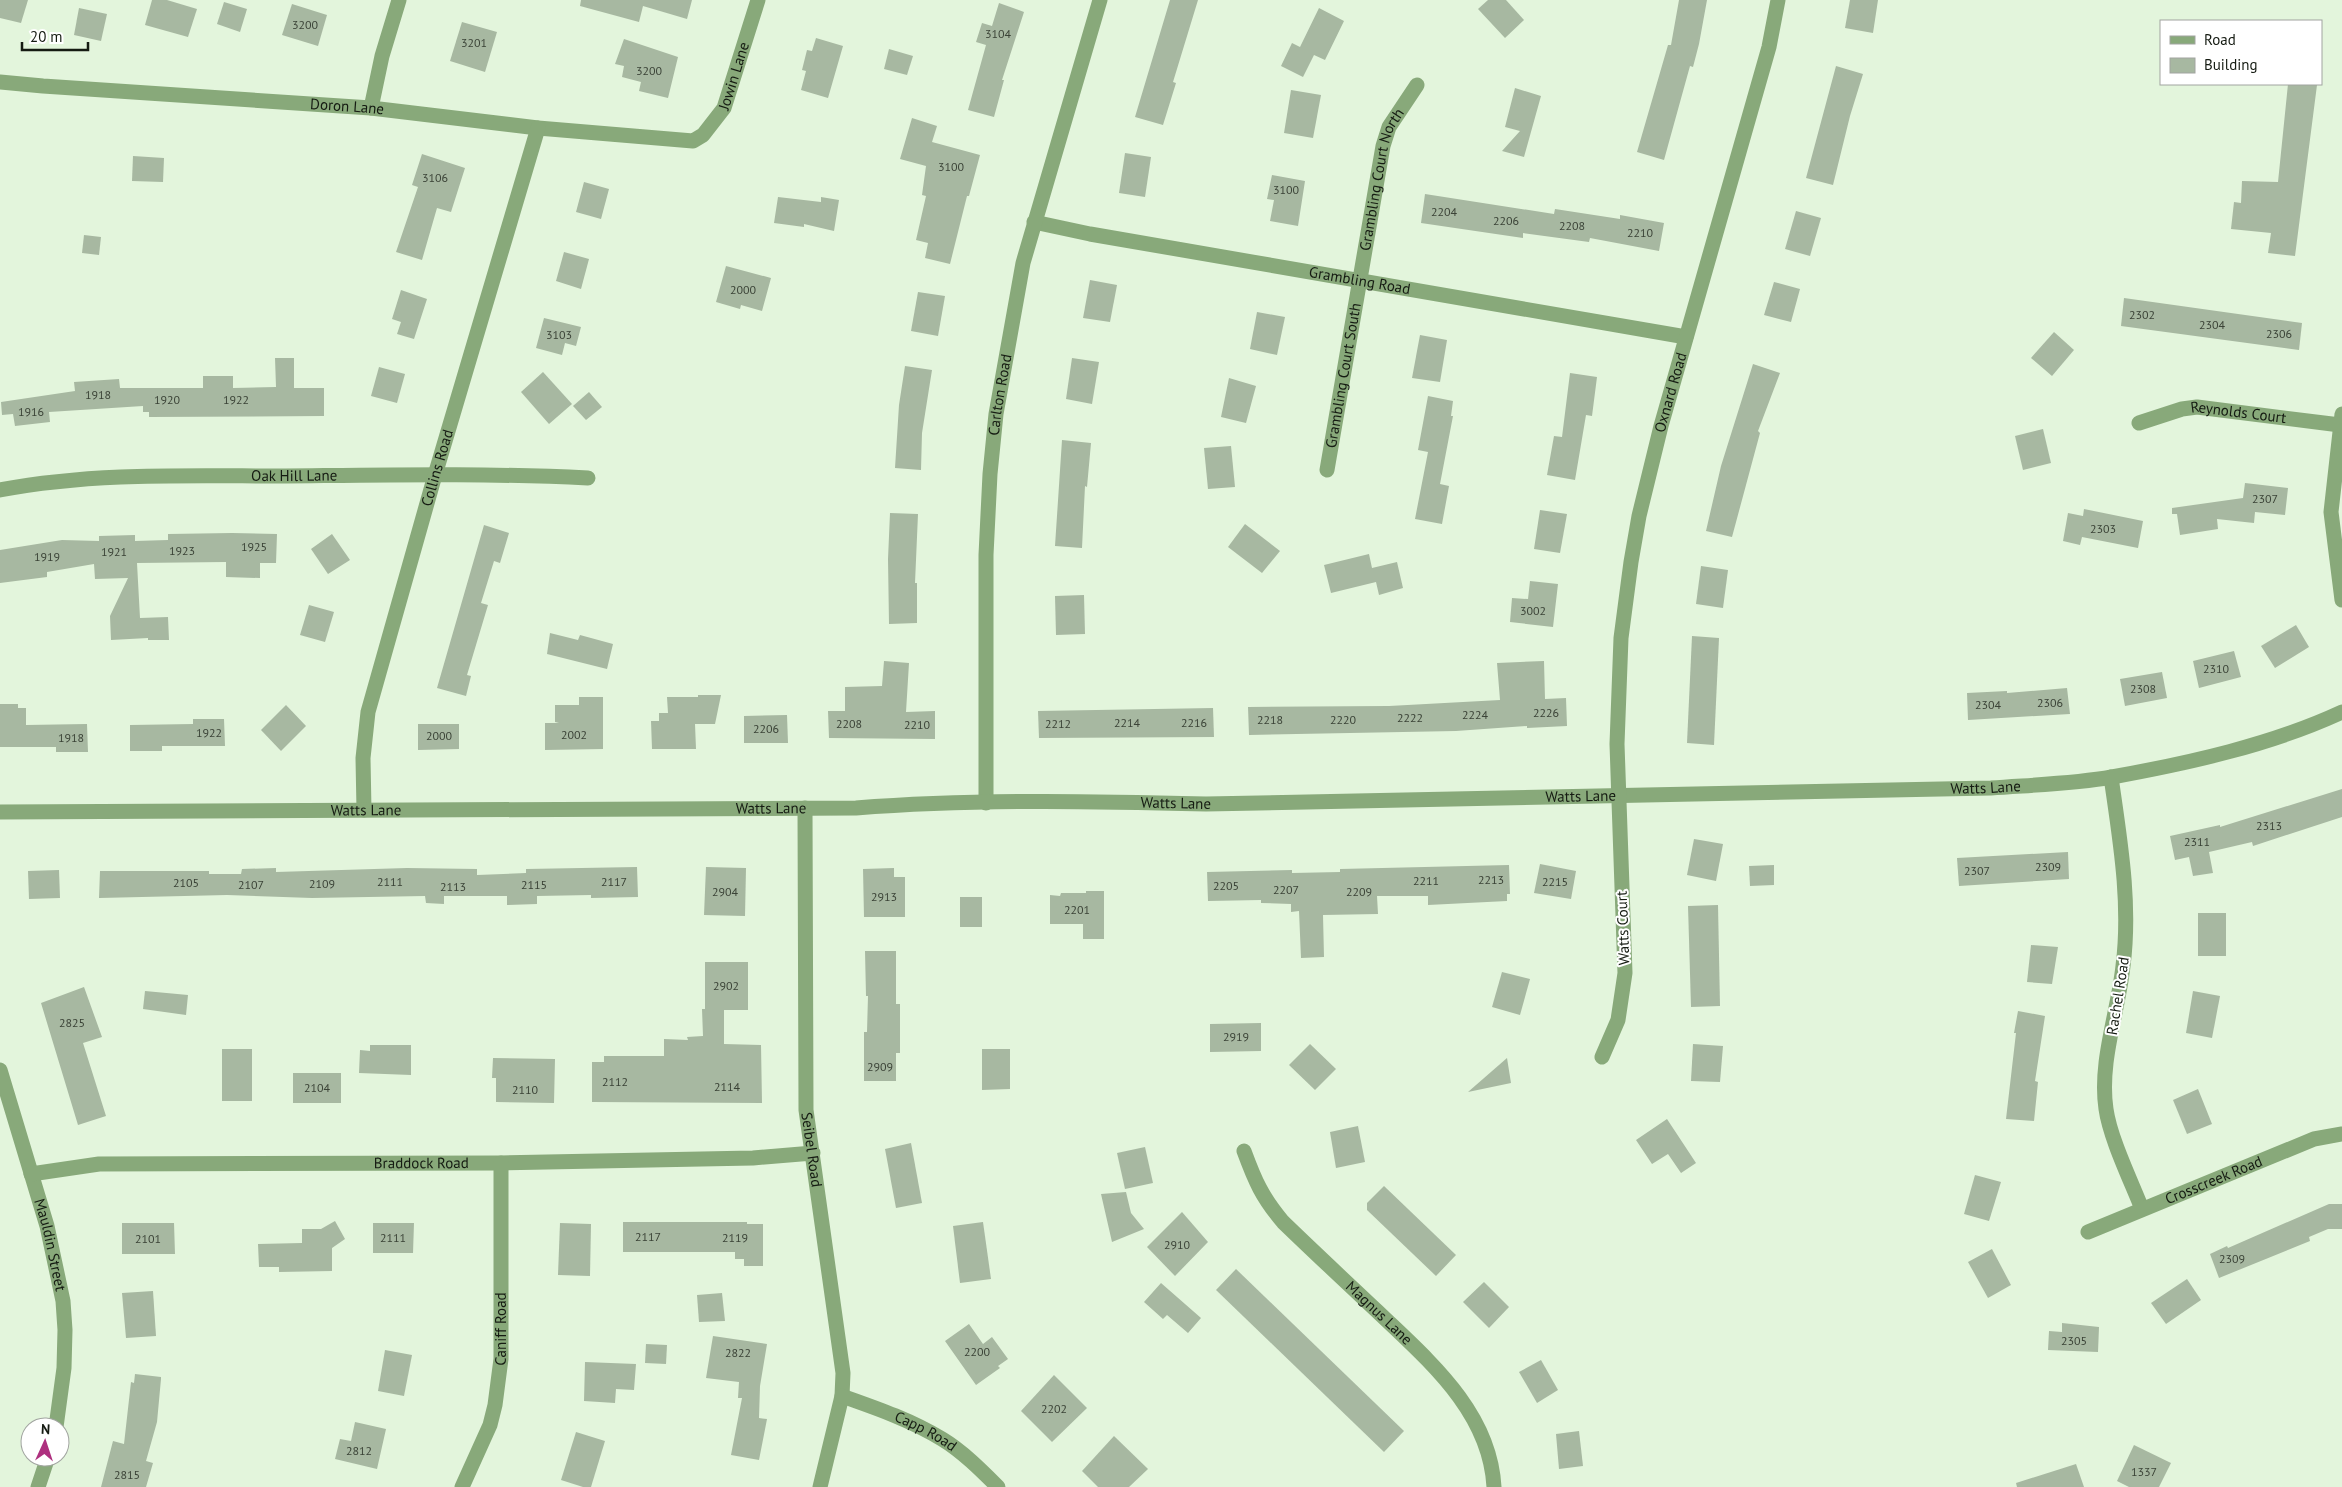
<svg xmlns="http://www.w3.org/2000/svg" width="2342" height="1487" font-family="'PT Sans',sans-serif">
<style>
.building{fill:#a7b8a1}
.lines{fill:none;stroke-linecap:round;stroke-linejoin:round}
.minor{stroke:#88a97a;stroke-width:15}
.labels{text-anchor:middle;stroke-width:4;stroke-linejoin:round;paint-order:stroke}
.number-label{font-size:12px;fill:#3a4236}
.street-label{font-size:15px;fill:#151b12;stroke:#fff}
</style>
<rect width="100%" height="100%" fill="#e3f5dc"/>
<!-- building -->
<g class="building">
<path d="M0,0H28L21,23L0,18Z"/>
<path d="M152,0H167L197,9L188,37L145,25Z"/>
<path d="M581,0H692L687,19L643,6L639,22L580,6Z"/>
<path d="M1170,0H1198L1173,82L1176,83L1163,125L1135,117Z"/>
<path d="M1488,0H1506L1524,20L1505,38L1478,9Z"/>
<path d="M1679,0H1707L1699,44L1693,67L1690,66L1664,160L1637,152L1668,45H1671Z"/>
<path d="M1850,0H1878L1873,33L1845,28Z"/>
<path d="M224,2L247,9L240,32L217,24Z"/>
<path d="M999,3L1024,12L1002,80H1004L994,117L968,110L986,45L976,42L982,23L992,26Z"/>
<path d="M292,4L327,15L318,46L282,35Z"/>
<path d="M79,8L107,14L101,41L74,35Z"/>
<path d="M1319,8L1344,21L1325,60L1314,55L1303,77L1281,66L1292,43L1300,47Z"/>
<path d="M462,22L497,32L485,72L450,61Z"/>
<path d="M816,38L843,46L828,98L801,90L806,71L802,70L807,50L812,51Z"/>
<path d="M624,39L678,57L668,98L639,91L641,82L622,77L624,66L615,64Z"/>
<path d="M889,49L913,56L907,75L884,69Z"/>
<path d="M1836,66L1863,74L1850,116L1833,185L1806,178Z"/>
<path d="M2288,84L2317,85L2295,256L2268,253L2271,233L2231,229L2234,202L2241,203L2242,181L2278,182Z"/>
<path d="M1515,88L1541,96L1524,157L1502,151L1520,131L1505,127Z"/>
<path d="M1291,90L1321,95L1313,138L1284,133Z"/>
<path d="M912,118L937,126L932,142L980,155L969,196H967L950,264L925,258L928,243L916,240L926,196L922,195L926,166L900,159Z"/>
<path d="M1125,153L1151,157L1145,197L1119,193Z"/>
<path d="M422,154L465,168L451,212L437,208L422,260L396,252L418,187L412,185Z"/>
<path d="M133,156L164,158L163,182L132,181Z"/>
<path d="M1272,175L1305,181L1298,226L1270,221L1274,200L1267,199Z"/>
<path d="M584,182L609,189L601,219L576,212Z"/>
<path d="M1425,194L1554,214L1555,209L1620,219V215L1664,223L1659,251L1590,238L1589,242L1523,233V238L1421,223Z"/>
<path d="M778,197L821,202V197L839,200L834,231L804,224V227L774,223Z"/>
<path d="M1796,211L1821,218L1810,256L1785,249Z"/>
<path d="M84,235L101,237L99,255L82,253Z"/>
<path d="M564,252L589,259L581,289L556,281Z"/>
<path d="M726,266L771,278L762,311L741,305L740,309L716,302Z"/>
<path d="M1090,280L1117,285L1110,322L1083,318Z"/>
<path d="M1774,282L1800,289L1791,322L1764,315Z"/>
<path d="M401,290L427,299L414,339L397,334L401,322L392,319Z"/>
<path d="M918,292L945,296L938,336L911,331Z"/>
<path d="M2124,298L2302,323L2299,350L2121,326Z"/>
<path d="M1257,312L1285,317L1277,355L1250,349Z"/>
<path d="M544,318L581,327L576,346L565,343L562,355L536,348Z"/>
<path d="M2054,332L2074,350L2052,376L2031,358Z"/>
<path d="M1420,335L1447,340L1440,382L1412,378Z"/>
<path d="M275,358H294V388H324V416L149,417V412H143V406L49,412L50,422L15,426L13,414L2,415L1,402L75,391L74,382L119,379L120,388H203V376H233V388L276,387Z"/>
<path d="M1072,358L1099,362L1092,404L1066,399Z"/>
<path d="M1753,364L1780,373L1758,431L1760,433L1732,537L1706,531L1721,466Z"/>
<path d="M905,366L932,370L922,433L921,470L895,468L899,405Z"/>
<path d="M379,367L405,374L397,403L371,396Z"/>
<path d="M543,372L572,404L549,424L521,392Z"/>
<path d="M1570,373L1597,377L1592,416L1586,415L1575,480L1547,475L1554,436L1562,437Z"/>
<path d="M1229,378L1256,386L1246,423L1221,417Z"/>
<path d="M589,392L602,407L586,420L573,406Z"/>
<path d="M1428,396L1453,401L1451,416H1453L1440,484L1449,486L1442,524L1415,519L1428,452L1418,450Z"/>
<path d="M2043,429L2051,463L2023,470L2015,436Z"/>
<path d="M1062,440L1091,443L1087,487L1085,486L1082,548L1055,546Z"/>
<path d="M1231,446L1235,487L1208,489L1204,448Z"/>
<path d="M2245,483L2288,488L2285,515L2255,512L2254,523L2217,519L2218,529L2180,535L2177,514H2172V508L2243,498Z"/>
<path d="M2084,509L2143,521L2138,548L2082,537L2080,545L2063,541L2068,513L2083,516Z"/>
<path d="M1540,510L1567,514L1560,553L1534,549Z"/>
<path d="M890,513L918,514L915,583H917V623L889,624L888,559Z"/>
<path d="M1245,524L1280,551L1262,573L1228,547Z"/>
<path d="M484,525L509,533L500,563L494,561L481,603L488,605L467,675L471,676L466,696L437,688Z"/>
<path d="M232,533L277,534L276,563H260V578L226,577V562L137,563L140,618L168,617L169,640H148V638L111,640L110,616L128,578L95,579L94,564L47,572V577L0,583V550L62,540L99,541V536L135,535V541L168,540V534Z"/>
<path d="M332,534L350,560L328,574L311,549Z"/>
<path d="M1369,554L1372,568L1397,562L1403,588L1379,595L1376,582L1331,593L1324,565Z"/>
<path d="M1701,566L1728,570L1723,608L1696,604Z"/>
<path d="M1530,581L1558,584L1553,627L1510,622L1512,598L1528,599Z"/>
<path d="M1084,595L1085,634L1056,635L1055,596Z"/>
<path d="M309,605L334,612L325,642L300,635Z"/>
<path d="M2296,625L2309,647L2275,668L2261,646Z"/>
<path d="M550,633L578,640L580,635L613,644L607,669L547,654Z"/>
<path d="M1692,636L1719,638L1714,745L1687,743Z"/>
<path d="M2234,651L2241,677L2199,688L2193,661Z"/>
<path d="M884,661L909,663L906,712L935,711V739L829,738L828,711H845V687L882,686Z"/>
<path d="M1544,661L1545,699L1566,698L1567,726L1527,728V726L1456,731L1249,735L1248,707L1389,706L1500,700L1497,663Z"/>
<path d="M2162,672L2167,698L2125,706L2120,679Z"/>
<path d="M2067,688L2070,714L1968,720L1967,693L2007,691V693Z"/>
<path d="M698,695H721L715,724H695L696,749H652L651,721H659V713H668L667,697H698Z"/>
<path d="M579,697H603V749L545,750V723H559L555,722V705H579Z"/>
<path d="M0,704H18V708H26V725L87,724L88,752H56V747H0Z"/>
<path d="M286,705L306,726L281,751L261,730Z"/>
<path d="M1213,708L1214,737L1039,738L1038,711Z"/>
<path d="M787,715L788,743H744V716Z"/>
<path d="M193,719H224L225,746H162V751H130V725L193,724Z"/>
<path d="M418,724H459V749L418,750Z"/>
<path d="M2342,789V817L2253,846L2252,842L2209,852L2213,873L2193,876L2189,857L2175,860L2170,836L2220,825V827Z"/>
<path d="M1694,839L1723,844L1716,881L1687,875Z"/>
<path d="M2068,852L2069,879L1959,886L1957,858Z"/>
<path d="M1540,864L1576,871L1571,899L1534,893Z"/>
<path d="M1509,865L1510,894H1507V901L1428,905V896H1377L1378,914L1323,915L1324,957L1301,958L1299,911L1291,912V904L1261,903V900L1208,901L1207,872L1292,870V873L1340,872V869Z"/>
<path d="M1774,865V885L1750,886L1749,866Z"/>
<path d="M637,867L638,897L591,898V895L537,896V904L507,905V896H444V904L426,903L425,896L312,898L227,895L99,898L100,871H209V874H241L242,869L276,868V872L407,868L477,869V875L526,873V869Z"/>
<path d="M706,867L746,868L745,916L704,915Z"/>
<path d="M894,868V877H905V917H864L863,869Z"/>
<path d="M59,870L60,898L29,899L28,871Z"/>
<path d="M1086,891H1104V939H1083V924H1050V895L1060,896L1061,893H1086Z"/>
<rect x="960" y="897" width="22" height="30"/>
<path d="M1718,905L1720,1006L1691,1007L1688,906Z"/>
<rect x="2198" y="913" width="28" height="43"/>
<path d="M2031,945L2058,947L2052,984L2027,982Z"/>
<path d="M865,951H896V1004H900V1053H896V1081H864V1032H867L868,996H866Z"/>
<path d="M705,962H748V1010H724V1044L761,1045L762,1103L592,1102V1062H604V1056H664V1039L688,1040L687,1037L703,1036L702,1009H705Z"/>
<path d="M1502,972L1530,979L1520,1015L1492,1007Z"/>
<path d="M84,987L102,1037L83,1043L106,1116L78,1125L41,1003Z"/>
<path d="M145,991L188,995L186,1015L143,1009Z"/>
<path d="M2193,991L2220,996L2212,1038L2186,1033Z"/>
<path d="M2018,1011L2045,1016L2035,1081L2038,1082L2034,1121L2006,1119L2016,1033H2014Z"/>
<path d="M1261,1023V1051L1210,1052V1024Z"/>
<path d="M1310,1044L1336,1069L1315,1090L1289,1065Z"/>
<path d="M1693,1044L1723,1046L1720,1082L1691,1081Z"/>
<path d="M370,1045H411V1075L359,1073L360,1050L370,1051Z"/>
<rect x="222" y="1049" width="30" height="52"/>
<path d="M982,1049H1010V1089L982,1090Z"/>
<path d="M493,1058L555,1059L554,1103L496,1102V1078H492Z"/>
<path d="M1507,1058L1511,1083L1468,1092Z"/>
<rect x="293" y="1073" width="48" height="30"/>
<path d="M2198,1089L2212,1124L2187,1134L2173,1100Z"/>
<path d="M1667,1119L1696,1163L1681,1173L1668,1154L1652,1164L1636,1140Z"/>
<path d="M1358,1126L1365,1162L1336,1168L1330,1132Z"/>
<path d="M911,1143L922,1203L896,1208L885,1149Z"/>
<path d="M1145,1147L1153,1183L1125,1189L1117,1153Z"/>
<path d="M1975,1175L2001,1182L1989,1221L1964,1214Z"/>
<path d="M1384,1186L1456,1255L1436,1276L1367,1210V1203Z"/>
<path d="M1126,1192L1131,1213L1144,1229L1112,1242L1101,1194Z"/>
<path d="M2329,1204H2342V1229H2328L2309,1237L2310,1241L2219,1278L2210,1254L2227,1246L2228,1248Z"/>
<path d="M1182,1212L1208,1242L1175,1276L1147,1247Z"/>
<path d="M335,1221L345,1239L332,1248V1271L279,1272V1267H259L258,1244L302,1243V1229H321Z"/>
<path d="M623,1222H747V1224H763V1266H744V1259H735V1252H623Z"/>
<path d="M983,1222L991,1279L960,1283L953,1226Z"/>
<path d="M122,1223H174L175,1254H122Z"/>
<path d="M373,1223H414L413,1253H373Z"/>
<path d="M560,1223L591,1224L590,1276L558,1275Z"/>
<path d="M1992,1249L2011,1285L1988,1298L1968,1262Z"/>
<path d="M1236,1269L1404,1431L1384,1452L1216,1290Z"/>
<path d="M2187,1279L2201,1300L2166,1324L2151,1303Z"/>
<path d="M1484,1282L1509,1307L1489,1328L1463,1302Z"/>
<path d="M1161,1283L1201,1318L1188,1333L1167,1315L1163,1319L1144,1302Z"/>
<path d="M153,1291L156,1336L126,1338L122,1293Z"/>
<path d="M722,1293L725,1321L699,1322L697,1295Z"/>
<path d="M2062,1323L2099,1327L2098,1352L2048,1350L2049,1331L2062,1332Z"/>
<path d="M969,1324L983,1344L992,1337L1008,1359L998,1366L1000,1368L976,1385L945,1341Z"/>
<path d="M713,1336L767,1344L760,1386L759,1418L767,1419L759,1460L731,1455L742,1398H738L739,1382L706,1378Z"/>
<path d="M646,1344L667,1345L666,1364L645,1363Z"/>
<path d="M385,1350L412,1355L404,1396L378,1391Z"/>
<path d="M1541,1360L1558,1390L1537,1403L1519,1372Z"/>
<path d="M585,1362L636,1364L634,1390L616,1389L615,1403L584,1401Z"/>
<path d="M135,1374L161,1377V1379L157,1422L146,1461L153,1463L146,1487H101L113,1441L124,1444L131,1382L134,1383Z"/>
<path d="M1054,1375L1087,1408L1052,1442L1021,1411Z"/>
<path d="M355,1422L386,1429L377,1469L335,1459L340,1439L351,1441Z"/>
<path d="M1579,1431L1583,1466L1559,1469L1556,1434Z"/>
<path d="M576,1432L605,1441L591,1487H583L561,1480Z"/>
<path d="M1114,1436L1148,1469L1129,1487H1098L1082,1471Z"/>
<path d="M2134,1445L2171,1463L2159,1487H2129L2117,1481Z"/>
<path d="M2076,1464L2084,1487H2017L2016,1483Z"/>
</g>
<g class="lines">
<!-- minor -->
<g class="minor">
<path id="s1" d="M0,82L43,86L371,108L538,128L693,141L703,135L724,108L758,0"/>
<path d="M371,108L382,56L399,0"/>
<path id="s2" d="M1034,222L1090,234L1686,337"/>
<path d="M2342,414L2331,512L2342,600"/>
<path id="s3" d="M2139,423L2182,409L2197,407L2340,425"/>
<path id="s4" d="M1327,470L1383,146L1389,127L1417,85"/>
<path id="s5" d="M0,490C94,472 191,476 286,476C387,475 488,473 588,478"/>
<path d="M2111,777C2120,840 2131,903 2123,966C2118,1013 2099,1062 2106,1109C2110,1138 2131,1181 2142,1209"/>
<path id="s6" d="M986,803V555L990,474L996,414L1023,263L1100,0"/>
<path id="s7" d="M805,808L806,1110L843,1373L842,1396L820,1487"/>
<path id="s8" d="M364,810L363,758L368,712L435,475L538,128"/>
<path id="s9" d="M0,812L856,808C973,799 1090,801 1206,804L1991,788C2031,785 2073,784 2112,777C2189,763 2271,745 2342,712"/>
<path id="s10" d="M1602,1057L1618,1020L1625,973L1617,744L1621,638L1631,562L1639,516L1661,426L1769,47L1778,0"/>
<path id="s11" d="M0,1070L47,1226L63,1301L65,1330L64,1368L56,1427"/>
<path id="s12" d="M1244,1151C1255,1181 1262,1197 1283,1222C1314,1252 1345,1281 1377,1311C1428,1360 1490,1411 1494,1487"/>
<path id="s13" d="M31,1174L99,1164L501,1163L753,1158L813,1153"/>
<path id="s14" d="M2088,1232L2314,1139L2342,1134"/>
<path id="s15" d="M842,1396C876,1408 911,1420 942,1439C962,1451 981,1470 998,1487"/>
<path d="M38,1487L48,1457"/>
<path id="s16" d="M462,1487L490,1425L495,1405L501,1359V1163"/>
</g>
</g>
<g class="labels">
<!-- number labels -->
<g class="number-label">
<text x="305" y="29">3200</text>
<text x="998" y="38">3104</text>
<text x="474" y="47">3201</text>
<text x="649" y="75">3200</text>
<text x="951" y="171">3100</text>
<text x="435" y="182">3106</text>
<text x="1286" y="194">3100</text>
<text x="1444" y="216">2204</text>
<text x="1506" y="225">2206</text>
<text x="1572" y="230">2208</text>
<text x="1640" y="237">2210</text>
<text x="743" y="294">2000</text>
<text x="2142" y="319">2302</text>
<text x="2212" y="329">2304</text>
<text x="2279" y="338">2306</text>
<text x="559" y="339">3103</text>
<text x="98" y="399">1918</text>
<text x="167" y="404">1920</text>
<text x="236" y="404">1922</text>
<text x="31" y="416">1916</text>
<text x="2265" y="503">2307</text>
<text x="2103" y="533">2303</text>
<text x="254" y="551">1925</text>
<text x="182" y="555">1923</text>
<text x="114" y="556">1921</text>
<text x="47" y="561">1919</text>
<text x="1533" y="615">3002</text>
<text x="2216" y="673">2310</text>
<text x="2143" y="693">2308</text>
<text x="2050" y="707">2306</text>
<text x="1988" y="709">2304</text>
<text x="1546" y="717">2226</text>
<text x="1475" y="719">2224</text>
<text x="1410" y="722">2222</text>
<text x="1270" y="724">2218</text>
<text x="1343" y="724">2220</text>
<text x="1127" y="727">2214</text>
<text x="1194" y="727">2216</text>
<text x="849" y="728">2208</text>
<text x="1058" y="728">2212</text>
<text x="917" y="729">2210</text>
<text x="766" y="733">2206</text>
<text x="209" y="737">1922</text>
<text x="574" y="739">2002</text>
<text x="439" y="740">2000</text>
<text x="71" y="742">1918</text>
<text x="2269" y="830">2313</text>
<text x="2197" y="846">2311</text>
<text x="2048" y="871">2309</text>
<text x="1977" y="875">2307</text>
<text x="1491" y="884">2213</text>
<text x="1426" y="885">2211</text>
<text x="390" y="886">2111</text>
<text x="614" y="886">2117</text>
<text x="1555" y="886">2215</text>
<text x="186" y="887">2105</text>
<text x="322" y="888">2109</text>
<text x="251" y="889">2107</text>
<text x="534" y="889">2115</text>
<text x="1226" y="890">2205</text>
<text x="453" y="891">2113</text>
<text x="1286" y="894">2207</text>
<text x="725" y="896">2904</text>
<text x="1359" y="896">2209</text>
<text x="884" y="901">2913</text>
<text x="1077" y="914">2201</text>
<text x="726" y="990">2902</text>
<text x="72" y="1027">2825</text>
<text x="1236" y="1041">2919</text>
<text x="880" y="1071">2909</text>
<text x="615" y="1086">2112</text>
<text x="727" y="1091">2114</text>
<text x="317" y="1092">2104</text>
<text x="525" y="1094">2110</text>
<text x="648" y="1241">2117</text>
<text x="393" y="1242">2111</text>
<text x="735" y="1242">2119</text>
<text x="148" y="1243">2101</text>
<text x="1177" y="1249">2910</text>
<text x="2232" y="1263">2309</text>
<text x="2074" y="1345">2305</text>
<text x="977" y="1356">2200</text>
<text x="738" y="1357">2822</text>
<text x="1054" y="1413">2202</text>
<text x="359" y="1455">2812</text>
<text x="2144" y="1476">1337</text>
<text x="127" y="1479">2815</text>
</g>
<!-- street labels -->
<g class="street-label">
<text dy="5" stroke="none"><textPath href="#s1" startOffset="775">Jowin Lane</textPath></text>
<text dy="5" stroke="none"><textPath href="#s1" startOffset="348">Doron Lane</textPath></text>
<text dy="5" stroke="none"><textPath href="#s4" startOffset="296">Grambling Court North</textPath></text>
<text dy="5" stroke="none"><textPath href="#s2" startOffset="331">Grambling Road</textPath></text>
<text dy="5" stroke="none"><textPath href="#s4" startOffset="96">Grambling Court South</textPath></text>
<text dy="5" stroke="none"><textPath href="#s10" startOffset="674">Oxnard Road</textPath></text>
<text dy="5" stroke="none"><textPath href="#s6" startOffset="409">Carlton Road</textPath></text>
<text dy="5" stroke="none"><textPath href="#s3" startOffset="102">Reynolds Court</textPath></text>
<text dy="5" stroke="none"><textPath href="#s8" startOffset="352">Collins Road</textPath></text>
<text dy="5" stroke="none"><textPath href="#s5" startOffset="295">Oak Hill Lane</textPath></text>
<text dy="5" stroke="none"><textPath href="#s9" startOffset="1986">Watts Lane</textPath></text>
<text dy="5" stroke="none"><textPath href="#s9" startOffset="1581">Watts Lane</textPath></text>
<text dy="5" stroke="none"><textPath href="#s9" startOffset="1176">Watts Lane</textPath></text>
<text dy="5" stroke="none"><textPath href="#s9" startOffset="771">Watts Lane</textPath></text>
<text dy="5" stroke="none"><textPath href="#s9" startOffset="366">Watts Lane</textPath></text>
<text transform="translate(1623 928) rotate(-92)" y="5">Watts Court</text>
<text transform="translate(2118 996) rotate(-81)" y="5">Rachel Road</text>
<text dy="5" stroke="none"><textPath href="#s7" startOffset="342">Seibel Road</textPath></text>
<text dy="5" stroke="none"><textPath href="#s13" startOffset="391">Braddock Road</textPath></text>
<text dy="5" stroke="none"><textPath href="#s14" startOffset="136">Crosscreek Road</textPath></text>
<text dy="5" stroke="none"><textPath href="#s11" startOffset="182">Mauldin Street</textPath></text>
<text dy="5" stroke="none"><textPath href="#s12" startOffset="214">Magnus Lane</textPath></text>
<text dy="5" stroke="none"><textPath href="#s16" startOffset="165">Caniff Road</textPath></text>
<text dy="5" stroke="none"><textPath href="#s15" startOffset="91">Capp Road</textPath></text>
</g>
</g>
<!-- legend -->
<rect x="2160" y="20" width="162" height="65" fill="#ffffff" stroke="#a1a4a0"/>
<rect x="2170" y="36" width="25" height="8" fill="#88a97a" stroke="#a1a4a0"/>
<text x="2204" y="45" font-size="15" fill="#151b12">Road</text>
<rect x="2170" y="58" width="25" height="15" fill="#a7b8a1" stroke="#a1a4a0"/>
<text x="2204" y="70" font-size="15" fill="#151b12">Building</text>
<!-- north arrow -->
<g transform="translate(45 1442) rotate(3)"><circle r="24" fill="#ffffff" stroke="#a1a4a0"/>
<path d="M0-4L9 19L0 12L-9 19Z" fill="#ae307f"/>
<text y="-8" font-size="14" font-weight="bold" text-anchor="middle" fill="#151b12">N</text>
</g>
<!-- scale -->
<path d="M22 42v8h66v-8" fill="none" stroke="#151b12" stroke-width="2.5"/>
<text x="30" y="42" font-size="15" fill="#151b12" stroke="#ffffff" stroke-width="4" paint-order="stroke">20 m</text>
</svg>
